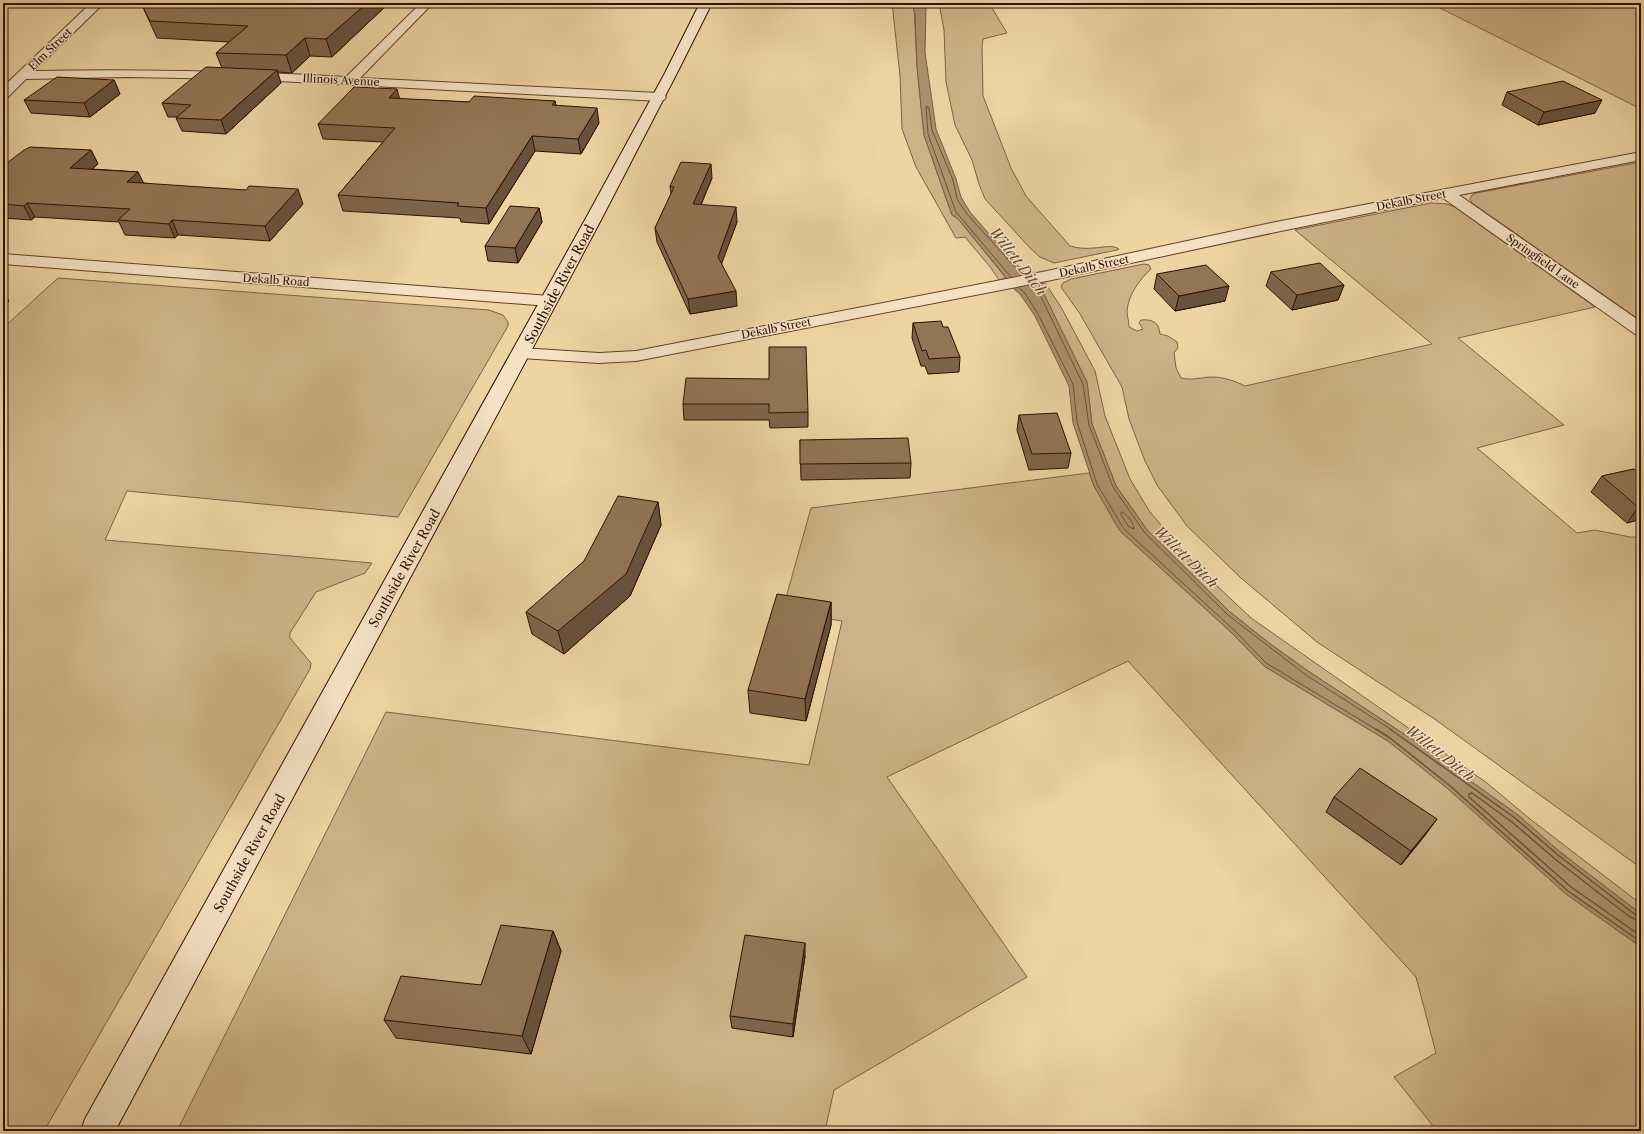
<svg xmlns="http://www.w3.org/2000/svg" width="1644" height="1134" font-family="'Libre Caslon Text',serif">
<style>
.green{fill:#ceb287;stroke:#7f6044}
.water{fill:#ad906c;stroke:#7b5c41}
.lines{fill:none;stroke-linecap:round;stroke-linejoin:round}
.shore-far1{stroke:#6e5036;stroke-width:1}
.shore{stroke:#6e5036;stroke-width:1.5}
.minor-casing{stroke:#60402a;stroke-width:2}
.secondary-casing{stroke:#300f01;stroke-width:2}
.minor{fill:#f4e2c3;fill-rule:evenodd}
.secondary{fill:#f4e2c3;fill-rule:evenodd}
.wall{fill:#7e6549;stroke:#300f01}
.shaded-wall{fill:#67523c;stroke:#300f01}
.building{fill:#937555;stroke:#300f01}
.labels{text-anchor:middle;stroke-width:3;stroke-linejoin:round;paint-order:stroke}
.far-street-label{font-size:11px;fill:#300f01;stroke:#f4e2c3}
.street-label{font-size:13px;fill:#300f01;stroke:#f4e2c3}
.water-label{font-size:14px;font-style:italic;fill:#62432c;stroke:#f4e2c3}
</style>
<rect width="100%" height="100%" fill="#eed3a3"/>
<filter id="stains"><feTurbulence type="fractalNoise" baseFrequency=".005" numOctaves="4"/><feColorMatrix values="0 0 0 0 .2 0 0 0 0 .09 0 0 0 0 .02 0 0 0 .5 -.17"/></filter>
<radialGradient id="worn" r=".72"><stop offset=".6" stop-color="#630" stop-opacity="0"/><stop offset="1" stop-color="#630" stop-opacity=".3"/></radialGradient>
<!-- green -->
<g class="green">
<path d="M892,3H912L914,8L917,67L924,135L952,215L958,219L1006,278L999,280L991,268L965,237L956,238L916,167L902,129L900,76Z"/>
<path d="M939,3H989L1007,33L983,39L982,47L983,96L1011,168L1026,196L1070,246C1077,248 1085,249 1093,248C1102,248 1111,244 1119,249L1117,250L1054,263L1040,257L1031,249L985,199L979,184L972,160L955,125L946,82L944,30Z"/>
<path d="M1430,3H1641V109Z"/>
<path d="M1641,162V321L1472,203L1470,199L1472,195L1476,193Z"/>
<path d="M1431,203L1447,204L1455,207L1595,307L1458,338L1564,425L1477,448L1577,533L1595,530L1630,537H1641V868L1436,720L1317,642L1241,578L1187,526L1157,485L1145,461L1129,419L1122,387L1080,314L1061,287L1063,283L1071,279L1144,264L1149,265L1151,269C1140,279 1128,295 1127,311C1127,316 1129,321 1129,327L1137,331L1143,329L1139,323L1141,320C1152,319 1159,322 1160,334L1168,336L1177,342L1178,348L1174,353L1176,368L1181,378C1192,381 1202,377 1212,377C1224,377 1235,381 1245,386L1432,344L1295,230Z"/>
<path d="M58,278L489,310L503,315L508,322V326L398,517L127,491L105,540L372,563L365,573L316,592L290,633V638L311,663L310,669L44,1131H3V328Z"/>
<path d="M1045,283L1061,307L1095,371L1105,416L1130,479L1150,512L1197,567L1251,618L1487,783L1530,819L1641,904V914L1560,852L1518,815L1413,740L1308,671L1269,643L1230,612L1148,531L1116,486L1092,424L1087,382L1036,284Z"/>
<path d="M1089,473L1094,486L1120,531L1233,634L1264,666L1388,741L1447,788L1566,894L1641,947V1131H1437L1394,1077L1436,1053L1416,977L1128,661L887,777L1027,977L834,1090L825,1131H177L386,712L809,765L842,621L782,612L811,508Z"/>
</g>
<!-- water -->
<path class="water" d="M912,3H925L926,5L925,52L936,129L956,179L961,197L970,212L1004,251L1043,292L1087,382L1092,424L1116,486L1148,531L1230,612L1269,643L1308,671L1413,740L1518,815L1560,852L1641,914V947L1566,894L1447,788L1388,741L1264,666L1233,634L1120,531L1094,486L1073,423L1069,386L1035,316L1020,294L1015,290L997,266L958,219L952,215L924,135L917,67L915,14Z"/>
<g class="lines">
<!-- shore-far1 -->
<g class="shore-far1">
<path d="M1011,277L956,212L928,134L926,106L929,108L932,130L953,180L957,199L967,214L1022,275"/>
<path d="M1032,285L1040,295L1083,384L1089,425L1113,487L1145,533L1228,615L1306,675L1392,730"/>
<path d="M1019,288L1024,292L1038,314L1073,384L1077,422L1097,484L1124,529L1235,631L1266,663L1377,730"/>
<path d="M1122,512C1127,514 1134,523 1134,529L1128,526L1121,515Z"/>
</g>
<!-- shore -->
<g class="shore">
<path d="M1376,729L1390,738L1449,785L1568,891L1641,942"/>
<path d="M1390,729L1515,818L1558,855L1633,913L1641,917"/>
<path d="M1641,922L1630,917L1555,859L1512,822L1472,793L1469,794V797L1571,887L1641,936"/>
</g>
<!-- minor casing -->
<g class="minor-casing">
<g id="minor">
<path d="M91,3H104L34,71C138,69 242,71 346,77L421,3H433L360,78L659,93L664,94L666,97L664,100L659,101L238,79L127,77L26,79L8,97L3,98V87Z"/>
<path d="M1641,152V160L1459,195L1641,322V335L1635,334L1443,198L1276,232L1047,281L636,361L599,363L521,358L515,357L512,353L515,349L521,348L599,353L636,351L1047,271L1276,222L1446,189Z"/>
<path d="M3,254L549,296L555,297L557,301L555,305L549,306L3,264Z"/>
</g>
</g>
<!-- secondary casing -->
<g class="secondary-casing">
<path id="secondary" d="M700,3H712L677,73L602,218L115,1131H81L85,1119L586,218L665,73Z"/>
</g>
<!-- minor -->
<use href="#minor" class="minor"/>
<!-- secondary -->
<use href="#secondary" class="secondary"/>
</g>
<!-- wall -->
<g class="wall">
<path d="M141,3H389L332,57L310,56L292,73L277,72L281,83L226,134L182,131L176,118L177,117H168L162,103L222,68L216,53L229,42L157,38Z"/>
<path d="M114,80L120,94L90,117L31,113L24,100Z"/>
<path d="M1507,92L1595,113L1538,125L1502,105Z"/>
<path d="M400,99L469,102L555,101L556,106L599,123L581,154L535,151L489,224L461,222L460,218L343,211L338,195L383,142L323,139L318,124Z"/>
<path d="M91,150L98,164L92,169L138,172L143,183L303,204L270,241L178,235L175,238L125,235L119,222L35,217L31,220L3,218V166Z"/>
<path d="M712,178L701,205L737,222L721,264L737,306L690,314L657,242L655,228L671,194L670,186Z"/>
<path d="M539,208L542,222L518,263L488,261L485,246Z"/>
<path d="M1271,272L1344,285L1338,300L1292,310L1266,286Z"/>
<path d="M1157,274L1225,301L1175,311L1154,289Z"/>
<path d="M913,323L943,327L960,357L959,372L928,374L925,366H921L912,338Z"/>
<path d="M769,379L808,412V427L770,428L769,420H684L683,404Z"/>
<path d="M1019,415L1071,453L1068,468L1029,470L1017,430Z"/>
<path d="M800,440L911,463L910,478L801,480Z"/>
<path d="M1634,469L1641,519L1627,523L1591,492L1602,476Z"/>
<path d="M658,502L661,525L630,596L564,654L532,634L526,612Z"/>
<path d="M831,602V625L806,721L750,713L748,690Z"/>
<path d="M1334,797L1426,834L1401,865L1326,812Z"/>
<path d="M553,931L561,951L531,1054L396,1038L384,1020L481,985Z"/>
<path d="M805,956L793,1037L732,1028L730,1016Z"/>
</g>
<!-- shaded-wall -->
<g class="shaded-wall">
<path d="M367,3H389L332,57L326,39Z"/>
<path d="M305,38L310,56L292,73L286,55Z"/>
<path d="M277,70L281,83L226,134L221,120Z"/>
<path d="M114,80L120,94L90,117L84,103Z"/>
<path d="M397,89L401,104L389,98Z"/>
<path d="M1602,100L1595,113L1538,125L1544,112Z"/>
<path d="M555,101L558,115L552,105Z"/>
<path d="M597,108L599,123L581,154L578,139Z"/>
<path d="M532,136L535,151L489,224L486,208Z"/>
<path d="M91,150L98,164L77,182L70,168Z"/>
<path d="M711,164L712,178L695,218L693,204Z"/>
<path d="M138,172L145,186L127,182Z"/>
<path d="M298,189L303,204L270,241L265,226Z"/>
<path d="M27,203L35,217L31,220L24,206Z"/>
<path d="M736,207L737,222L719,271L718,257Z"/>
<path d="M539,208L542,222L518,263L515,248Z"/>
<path d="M172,220L178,235L175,238L169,224Z"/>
<path d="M1344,285L1338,300L1292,310L1297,295Z"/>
<path d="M1229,286L1225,301L1175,311L1179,296Z"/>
<path d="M736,291L737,306L690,314L688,299Z"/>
<path d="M3,292L9,301L3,306Z"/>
<path d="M658,502L661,525L630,596L564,654L558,631Z"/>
<path d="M1638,507H1641V519L1627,523Z"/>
<path d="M831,602V625L806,721L805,699Z"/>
<path d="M1437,819L1426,834L1401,865L1411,851Z"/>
<path d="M553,931L561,951L531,1054L522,1036Z"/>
<path d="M805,943V956L793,1037V1024Z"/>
</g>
<!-- building -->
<g class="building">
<path d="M141,3H367L326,39L305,38L286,55L216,53L248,26L150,21Z"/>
<path d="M206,67L277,70L221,120L176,118L191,105L162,103Z"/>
<path d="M57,77L114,80L84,103L24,100Z"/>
<path d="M1563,81L1602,100L1544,112L1507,92Z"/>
<path d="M354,87L397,89L389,98L469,102L474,96L555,101L552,105L597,108L578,139L532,136L486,208L457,206L459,203L338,195L395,128L318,124Z"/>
<path d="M30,147L91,150L70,168L138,172L127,182L246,190L249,186L298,189L265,226L172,220L169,224L118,220L130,209L27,203L24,206L3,204V166L24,150Z"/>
<path d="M681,162L711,164L693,204L736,207L718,257L736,291L688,299L655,228L674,187L670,186Z"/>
<path d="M510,206L539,208L515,248L485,246Z"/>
<path d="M1320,263L1344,285L1297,295L1271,272Z"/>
<path d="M1206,265L1229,286L1179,296L1157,274Z"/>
<path d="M941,321L943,327H948L960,357L929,359L926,350L922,351L913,323Z"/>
<path d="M769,347H806L808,412L769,413V404H683L686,378L769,379Z"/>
<path d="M1057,413L1071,453L1032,454L1019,415Z"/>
<path d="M908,438L911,463L800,464V440Z"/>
<path d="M1634,469L1641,475V507H1638L1602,476Z"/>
<path d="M618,496L658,502L626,574L558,631L526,612L584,561Z"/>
<path d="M777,594L831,602L805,699L748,690Z"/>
<path d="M1360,768L1437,819L1411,851L1334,797Z"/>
<path d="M501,925L553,931L522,1036L384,1020L401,976L481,985Z"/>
<path d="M745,935L805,943L793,1024L730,1016Z"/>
</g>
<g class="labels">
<!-- far-street labels -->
<g class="far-street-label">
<text transform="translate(50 49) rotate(-44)" y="4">Elm Street</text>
<text transform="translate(341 80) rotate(3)" y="4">Illinois Avenue</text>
<text transform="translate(1411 200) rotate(-11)" y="4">Dekalb Street</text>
<text transform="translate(1543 261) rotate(35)" y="4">Springfield Lane</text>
<text transform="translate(1094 266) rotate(-12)" y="4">Dekalb Street</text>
<text transform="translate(276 280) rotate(4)" y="4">Dekalb Road</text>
<text transform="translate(776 328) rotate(-11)" y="4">Dekalb Street</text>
</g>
<!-- street labels -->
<g class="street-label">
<text transform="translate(559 284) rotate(-62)" y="5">Southside River Road</text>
<text transform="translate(404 568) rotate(-61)" y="5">Southside River Road</text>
<text transform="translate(249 853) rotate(-61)" y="5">Southside River Road</text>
</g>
<!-- water labels -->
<g class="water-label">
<text transform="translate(1018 261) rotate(52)" y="5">Willett Ditch</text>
<text transform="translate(1186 557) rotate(44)" y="5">Willett Ditch</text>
<text transform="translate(1440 753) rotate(38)" y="5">Willett Ditch</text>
</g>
</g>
<!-- margin -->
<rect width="1644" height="1134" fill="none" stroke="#eed3a3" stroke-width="16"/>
<rect x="4" y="4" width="1636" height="1126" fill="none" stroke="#300f01" stroke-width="2"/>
<rect x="8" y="8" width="1628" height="1118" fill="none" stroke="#300f01"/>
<rect width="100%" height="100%" filter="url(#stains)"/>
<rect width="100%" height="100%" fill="url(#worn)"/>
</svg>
